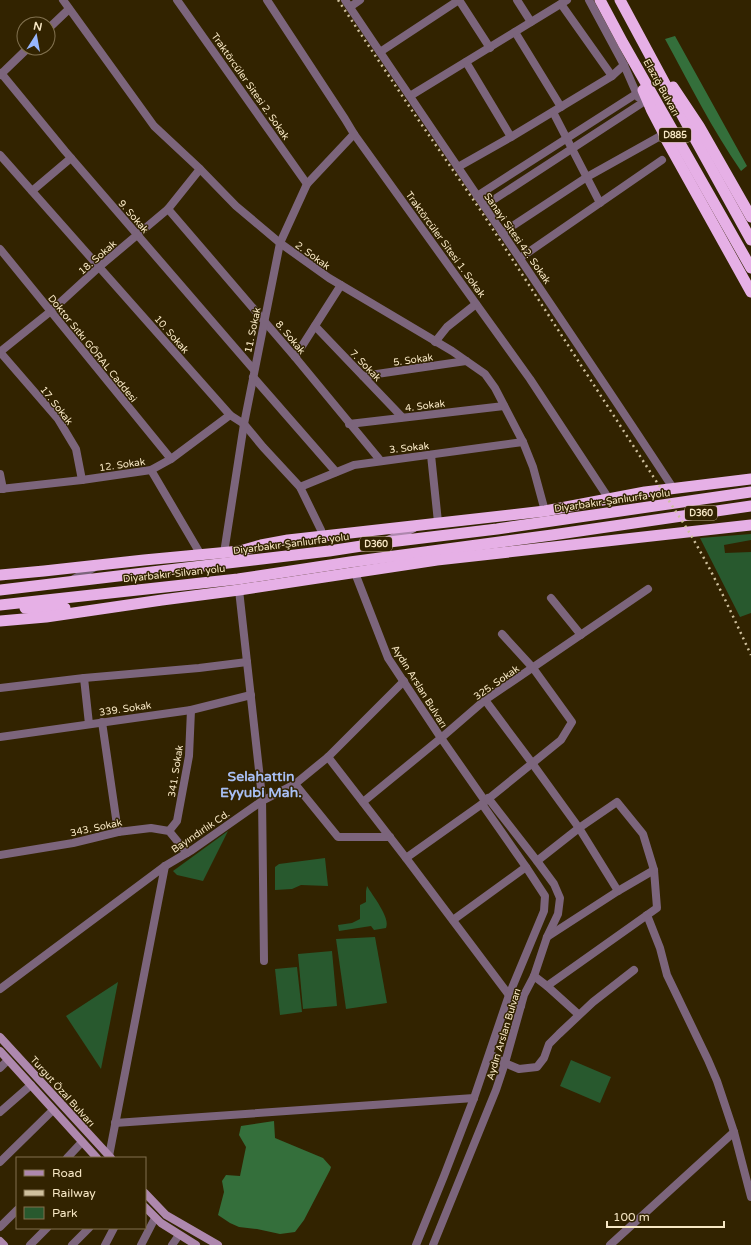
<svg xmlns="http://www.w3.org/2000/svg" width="751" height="1245" font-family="'Varela Round',sans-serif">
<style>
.green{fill:#28592e}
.forest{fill:#346f3b}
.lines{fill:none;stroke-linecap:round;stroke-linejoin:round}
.minor{stroke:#7c657c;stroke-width:8}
.tertiary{stroke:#7c657c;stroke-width:8}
.secondary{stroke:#ae88ae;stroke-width:8}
.trunk{stroke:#e6b0e6;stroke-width:11}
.rail{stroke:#cfc09d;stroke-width:2.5;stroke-dasharray:2 4;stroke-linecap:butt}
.labels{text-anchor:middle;stroke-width:3;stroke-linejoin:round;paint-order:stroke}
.shield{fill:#322300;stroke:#bcac89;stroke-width:1}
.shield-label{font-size:9px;font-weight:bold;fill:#f7e7c4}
.street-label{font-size:10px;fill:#f7e7c4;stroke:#322300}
.district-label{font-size:14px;font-weight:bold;fill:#a8bff4;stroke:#322300}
</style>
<rect width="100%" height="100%" fill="#322300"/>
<!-- green -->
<g class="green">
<path d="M751,534V540L724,545L725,553L751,552V613L740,617L700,538Z"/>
<path d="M228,831L203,881L177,875L173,871Z"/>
<path d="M325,858L328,886L301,885L292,889L275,890V867L279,864Z"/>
<path d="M367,886C372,895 391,918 386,928L374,930L371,926L339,931L338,925L352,923L360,919V905L366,902V891Z"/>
<path d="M375,937L387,1003L346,1009L336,939Z"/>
<path d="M332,951L337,1006L303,1009L298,954Z"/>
<path d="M297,967L302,1012L280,1015L275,969Z"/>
<path d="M118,982L101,1069L66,1016Z"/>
<path d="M571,1060L611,1077L600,1103L560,1086Z"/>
</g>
<!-- forest -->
<g class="forest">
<path d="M675,36L747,166L741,171C712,129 689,83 665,39Z"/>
<path d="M274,1121L275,1138L323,1158L331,1167L330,1170L304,1220L295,1232L280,1234L257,1229L239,1227L230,1223L218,1215L224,1192L222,1181L226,1175L240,1176L246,1147L239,1135L241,1126Z"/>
</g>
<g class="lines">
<!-- minor -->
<g class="minor">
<path d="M177,0L307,184"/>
<path d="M267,0L345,119L354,134L530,379L609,499"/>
<path d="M345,0C454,163 566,324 673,488"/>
<path d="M459,0L490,48"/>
<path d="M517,0L531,22"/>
<path d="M589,0L624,65L638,97"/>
<path d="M561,4L612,76"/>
<path d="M350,7L360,0"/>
<path d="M48,29L69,9"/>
<path d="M515,32L561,107"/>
<path d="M380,52L459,0"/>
<path d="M466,62L511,137"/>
<path d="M1,73L65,151L254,370"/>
<path d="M0,75L28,48"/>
<path d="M410,96L567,0"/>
<path d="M553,112L600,203"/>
<path d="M0,155L230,415L244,424L263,447L300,487L321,530"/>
<path d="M458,167L511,137L612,76L624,65"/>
<path d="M32,191L71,158"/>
<path d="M477,196L636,94"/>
<path d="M484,206L642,103"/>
<path d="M168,209L295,357L380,460"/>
<path d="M502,233L587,177L664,134"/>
<path d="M520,258L662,160"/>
<path d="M315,326L402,417"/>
<path d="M435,342L447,327L476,304"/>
<path d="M0,352L51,311L99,267L168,209L200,169"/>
<path d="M0,352L58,419L76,449L82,480"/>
<path d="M295,357L341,285"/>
<path d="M363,376L466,361"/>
<path d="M253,377L336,472"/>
<path d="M349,424L504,406"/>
<path d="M431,455L438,522"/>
<path d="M151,470L201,555"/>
<path d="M0,474L3,489"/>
<path d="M300,487L354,465L523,442"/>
<path d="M0,489L82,480L151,470L171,459L230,415"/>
<path d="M224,553L244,424L280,243L307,184L354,134"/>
<path d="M239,590L262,797L264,961"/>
<path d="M551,598L581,635"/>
<path d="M84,678L89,724"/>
<path d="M0,688L84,678L199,668L247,662"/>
<path d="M485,700L532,763L579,828L618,891"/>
<path d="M102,722L118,832"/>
<path d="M0,737L191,710L251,695"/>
<path d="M328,757L406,858L509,995L521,1006"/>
<path d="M295,784L338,837H390"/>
<path d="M363,802L441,738L485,700L648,589"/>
<path d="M169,831L177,821L189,756L191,710"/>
<path d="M0,855L73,843L118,832L151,828L169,831L187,853"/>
<path d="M406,858L482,804L561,740L572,722L533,668L502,634"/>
<path d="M537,861L579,828L617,802L643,834L654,870L657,908L547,986"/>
<path d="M647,915L660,948L667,975L708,1060L717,1081L734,1132"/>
<path d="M453,920L526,867"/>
<path d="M547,937L618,891L654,870"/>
<path d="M534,976L547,986L578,1014"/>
<path d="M490,1054L505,1063L519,1069L537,1067L544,1058L549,1044L559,1034L593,1002L634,970"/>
<path d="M0,1068L8,1060"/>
<path d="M0,1112L31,1085"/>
<path d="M115,1123L474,1098"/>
<path d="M109,1156L165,866"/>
<path d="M67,1158L82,1142"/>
<path d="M0,1162L53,1110"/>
<path d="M0,1227L17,1210"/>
<path d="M30,1245L47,1228"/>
<path d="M72,1245L89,1228"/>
<path d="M105,1245L114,1228"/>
<path d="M141,1245L155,1218"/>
<path d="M172,1245L179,1235"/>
<path d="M610,1245L734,1132L751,1197"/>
</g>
<!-- tertiary -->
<g class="tertiary">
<path d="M63,0L154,126L200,169L236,206L280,243L329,278L452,351L485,374L495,388L523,442L533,467L545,511"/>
<path d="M0,249L171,459"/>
<path d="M355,573L388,658L441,738L485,801"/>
<path d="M72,580L95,567"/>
<path d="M0,989L165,866L192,850L262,801L295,784L328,757L404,681"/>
<path d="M416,1245L444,1176L474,1098L509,995L544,911L545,896L526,867L482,804"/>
<path d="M433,1245L496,1090L505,1063L524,995L534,976L547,937L558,914L560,898L554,884L537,861L488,798"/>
</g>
<!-- secondary -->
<g class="secondary">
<path d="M388,540L414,528"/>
<path d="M0,1037L111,1158"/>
<path d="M0,1051L97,1158"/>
<path d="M145,1193L166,1215L218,1245"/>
<path d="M145,1207L161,1223L196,1245"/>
<path d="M0,1241L4,1245"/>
</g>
<!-- trunk -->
<g class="trunk">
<path d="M600,0L623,43L751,268"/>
<path d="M620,0L690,130L751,240"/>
<path d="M673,87L699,126L751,217"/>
<path d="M643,90L652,111L664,134L667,141L751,292"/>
<path d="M0,575L44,571L144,560L240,551L261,545L288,540L545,511L645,492L751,479"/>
<path d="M0,590L329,551L381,543L497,529L751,492"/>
<path d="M0,605L238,579L350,562L552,535L751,506"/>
<path d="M25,608H65"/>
<path d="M0,621L46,617L162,600L239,590L437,560L751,525"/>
</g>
<!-- rail -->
<path class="rail" d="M338,0L413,112L481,211L684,524C710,565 730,610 751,655"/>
</g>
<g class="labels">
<!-- shield labels -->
<g class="shield">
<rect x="659" y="128" width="32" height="14" rx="3"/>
<rect x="685" y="506" width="32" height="14" rx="3"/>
<rect x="360" y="537" width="32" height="14" rx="3"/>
</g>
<g class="shield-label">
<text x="675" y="138">D885</text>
<text x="701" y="516">D360</text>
<text x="376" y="547">D360</text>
</g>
<!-- street labels -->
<g class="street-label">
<text transform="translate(251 86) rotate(55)" y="4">Traktörcüler Sitesi 2. Sokak</text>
<text transform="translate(662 87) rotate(61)" y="4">Elazığ Bulvarı</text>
<text transform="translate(134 216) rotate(49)" y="4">9. Sokak</text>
<text transform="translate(518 238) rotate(55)" y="4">Sanayi Sitesi 42. Sokak</text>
<text transform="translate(446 244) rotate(54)" y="4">Traktörcüler Sitesi 1. Sokak</text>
<text transform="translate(313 255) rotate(36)" y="4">2. Sokak</text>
<text transform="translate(97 257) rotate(-41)" y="4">18. Sokak</text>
<text transform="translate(252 330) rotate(-78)" y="4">11. Sokak</text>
<text transform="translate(172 334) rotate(49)" y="4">10. Sokak</text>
<text transform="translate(291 337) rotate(50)" y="4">8. Sokak</text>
<text transform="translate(93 348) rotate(51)" y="4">Doktor Sıtkı GÖRAL Caddesi</text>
<text transform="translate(413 359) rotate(-8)" y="4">5. Sokak</text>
<text transform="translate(366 365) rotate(46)" y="4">7. Sokak</text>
<text transform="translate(57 405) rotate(52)" y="4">17. Sokak</text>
<text transform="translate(425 405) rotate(-7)" y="4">4. Sokak</text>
<text transform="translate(409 447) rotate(-6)" y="4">3. Sokak</text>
<text transform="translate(122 464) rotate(-8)" y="4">12. Sokak</text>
<text transform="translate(612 500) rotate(-8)" y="4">Diyarbakır-Şanlıurfa yolu</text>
<text transform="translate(291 543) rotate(-7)" y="4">Diyarbakır-Şanlıurfa yolu</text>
<text transform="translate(174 573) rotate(-6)" y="4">Diyarbakır-Silvan yolu</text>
<text transform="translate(496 682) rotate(-35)" y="4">325. Sokak</text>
<text transform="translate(420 686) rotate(58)" y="4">Aydın Arslan Bulvarı</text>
<text transform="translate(125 708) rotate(-8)" y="4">339. Sokak</text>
<text transform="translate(175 771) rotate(-81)" y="4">341. Sokak</text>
<text transform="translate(96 827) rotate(-12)" y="4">343. Sokak</text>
<text transform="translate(200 831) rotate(-34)" y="4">Bayındırlık Cd.</text>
<text transform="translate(503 1034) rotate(-73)" y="4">Aydın Arslan Bulvarı</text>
<text transform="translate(63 1091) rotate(48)" y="4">Turgut Özal Bulvarı</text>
</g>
<!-- district labels -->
<g class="district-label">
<text x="261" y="781">Selahattin<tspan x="261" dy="16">Eyyubi Mah.</tspan></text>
</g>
</g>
<!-- legend -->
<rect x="16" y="1157" width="130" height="72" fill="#322300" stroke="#81714e"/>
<rect x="24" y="1170" width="20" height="6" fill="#ae88ae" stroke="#81714e"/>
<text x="52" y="1177" font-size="12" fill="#f7e7c4">Road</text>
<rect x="24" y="1190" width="20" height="6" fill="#cfc09d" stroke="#81714e"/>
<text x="52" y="1197" font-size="12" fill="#f7e7c4">Railway</text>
<rect x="24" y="1207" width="20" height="12" fill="#28592e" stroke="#81714e"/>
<text x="52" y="1217" font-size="12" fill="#f7e7c4">Park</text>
<!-- north arrow -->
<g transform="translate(36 36) rotate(11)"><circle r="19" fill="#322300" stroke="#81714e"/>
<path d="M0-3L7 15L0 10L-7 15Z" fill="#97b6fd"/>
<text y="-6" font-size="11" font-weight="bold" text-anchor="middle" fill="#f7e7c4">N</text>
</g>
<!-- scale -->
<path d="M607 1221v6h117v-6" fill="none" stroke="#f7e7c4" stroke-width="2"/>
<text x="613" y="1221" font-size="12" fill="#f7e7c4" stroke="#322300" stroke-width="3" paint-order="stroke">100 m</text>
</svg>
